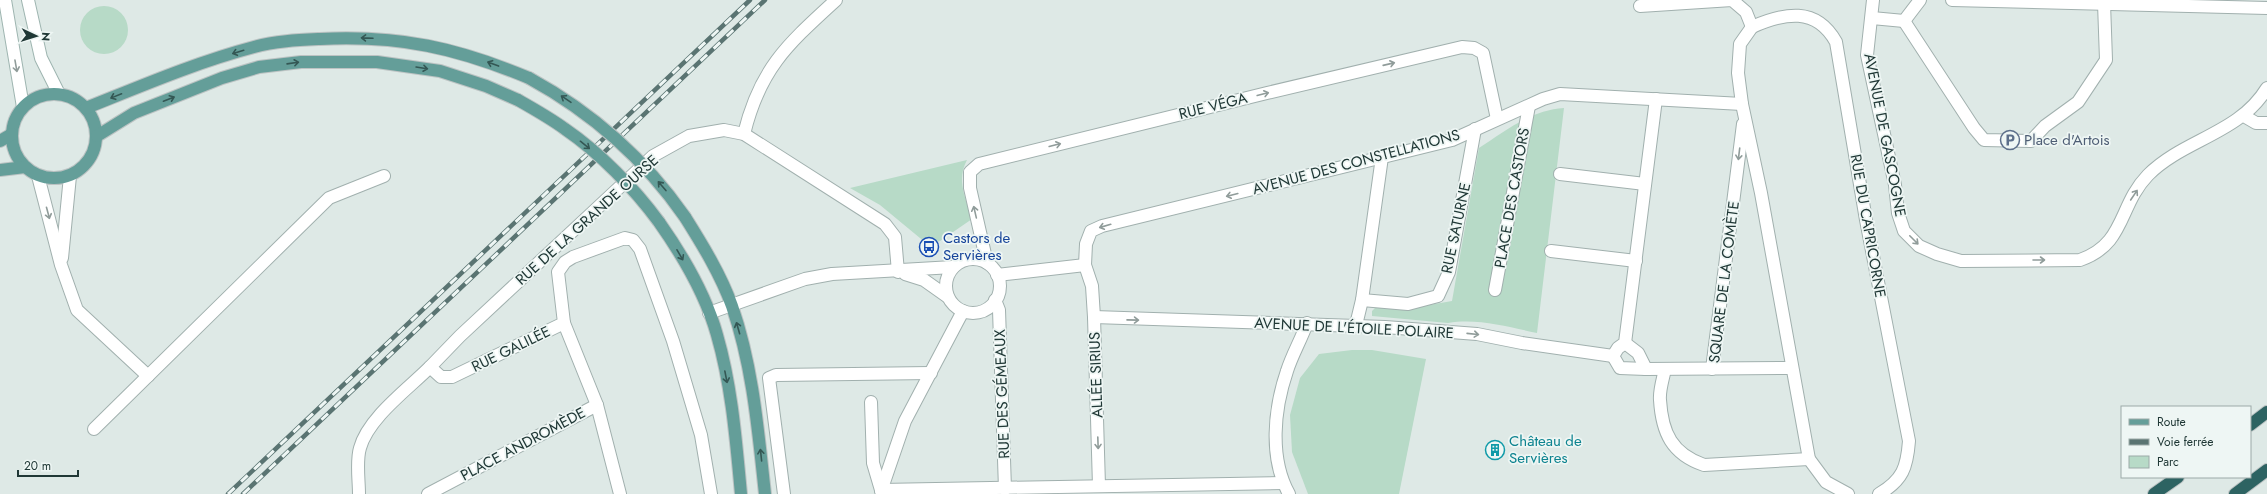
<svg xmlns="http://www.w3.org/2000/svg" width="2267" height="494" font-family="Jost,sans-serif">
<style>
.green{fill:#b7dac7}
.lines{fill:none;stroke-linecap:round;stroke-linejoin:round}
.street-casing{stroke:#a1b0ae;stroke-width:14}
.secondary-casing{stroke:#9eb5b0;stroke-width:14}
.primary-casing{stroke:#bcc3c3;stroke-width:14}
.highway-casing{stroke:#bcc3c3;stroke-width:14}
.street{stroke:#fff;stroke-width:12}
.secondary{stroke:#fff;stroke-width:12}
.primary{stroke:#649e99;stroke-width:12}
.highway{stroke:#2d6362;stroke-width:12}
.rail-casing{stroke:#5a7472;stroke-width:4.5}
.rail{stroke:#eef6f4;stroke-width:3;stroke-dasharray:9;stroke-linecap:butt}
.primary-bridge-casing{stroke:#bcc3c3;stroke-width:14;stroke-linecap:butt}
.primary-bridge{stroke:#649e99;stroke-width:12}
.oneway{stroke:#345754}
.oneway2{stroke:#909c9a}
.labels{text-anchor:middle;stroke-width:3.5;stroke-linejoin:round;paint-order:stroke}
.street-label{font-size:15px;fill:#203836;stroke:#eef6f4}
.service-label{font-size:15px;fill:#4e5e75;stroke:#eef6f4;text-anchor:start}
.transit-label{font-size:15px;fill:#164399;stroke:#eef6f4;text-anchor:start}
.culture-label{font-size:15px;fill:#0d838f;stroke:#eef6f4;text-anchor:start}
</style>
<rect width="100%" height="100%" fill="#dee9e6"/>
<!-- green -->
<g class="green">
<circle cx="104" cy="30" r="24"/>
<path d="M1564,108L1537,333C1508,327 1478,318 1448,323L1372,316V311L1375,308H1412L1452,301L1479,148C1505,131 1531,110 1564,108Z"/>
<path d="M967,160C956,180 966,199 972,219L940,241L931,244L926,243L880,205L850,188Z"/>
<path d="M1352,350H1372L1426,359L1399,494H1308L1292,452L1290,415L1300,378L1319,354Z"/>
</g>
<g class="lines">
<!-- street casing -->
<g class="street-casing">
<g id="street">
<path d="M1873,0L1867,55L1895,185L1898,213L1904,231L1919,246L1937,254L1961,261L2080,260C2126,244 2118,206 2148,175C2184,139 2239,134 2267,88"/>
<path d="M1952,0L2267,8"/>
<path d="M1640,6L1732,0L1746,12L1752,27"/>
<path d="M1872,18L1904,21L1920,0"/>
<path d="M1904,21L1974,128L1984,140L2031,141L2045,126L2078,102L2106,60L2104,3"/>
<path d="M1752,27C1784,13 1816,6 1836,42L1866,220L1909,441C1907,467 1903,480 1879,494"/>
<path d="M1752,27L1740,44L1738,73L1742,104L1761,193L1809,459L1826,482L1848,494"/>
<path d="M2244,116L2256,123H2267"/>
<path d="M744,134C760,68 788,44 836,0"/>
<path d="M1560,174L1645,184"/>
<path d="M38,176L61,265L77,310L148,376"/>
<path d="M1551,251L1636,261"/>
<path d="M62,258L70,176"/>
<circle cx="973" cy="286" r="27"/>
<path d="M987,263L970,188V172L979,164L1267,93L1462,47L1474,48L1483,53L1497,119"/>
<path d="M905,274L924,280L948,297"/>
<path d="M997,275L1085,265"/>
<path d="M1495,290L1529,106"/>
<path d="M995,300L999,310L1005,489"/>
<path d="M1362,300L1408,304L1438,296L1449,272L1475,129"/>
<path d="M709,313L805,279L832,274L953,267"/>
<path d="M1094,317L1385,327L1477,334L1522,343L1613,356"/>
<path d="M564,323L597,405L620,494"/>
<path d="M1356,325L1362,300L1382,157"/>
<path d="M1625,343L1638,353L1646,369L1792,368"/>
<path d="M1613,356L1618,348L1625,343L1656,99"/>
<path d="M1613,356L1620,368L1646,369"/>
<path d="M430,367L460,336L653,156L689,136L724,130L744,134L885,224L895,237L898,272"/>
<path d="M1665,369C1663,379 1659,391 1660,400C1662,433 1672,454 1704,465L1809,459"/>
<path d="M1712,369L1743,124"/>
<path d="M871,402L873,463L881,490L1283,483"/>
<path d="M94,429L329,198L384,176"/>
<path d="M1099,486L1094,317L1092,286L1085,265L1086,244L1091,231L1102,226L1452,140L1543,99L1560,94L1742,104"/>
<path d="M881,491L905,421L963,311"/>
<path d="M359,494C359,480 356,461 360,448C368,418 408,389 430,367L441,377H452L564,323L558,272L565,262L573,257L625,238L633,240L640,249L673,341L701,435L711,494"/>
<path d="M428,494L597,405"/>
<path d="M784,494L769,378L776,375L931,373"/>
<path d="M1289,494C1269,458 1274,409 1287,371C1292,355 1301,340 1307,323"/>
</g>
</g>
<!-- secondary casing -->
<g class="secondary-casing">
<g id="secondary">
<path d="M5,0L23,107"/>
<path d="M28,0L41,58L59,94"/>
</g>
</g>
<!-- primary casing -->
<g class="primary-casing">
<g id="primary">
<circle cx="54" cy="136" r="42"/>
<path d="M86,108C141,86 197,62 254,47C275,41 299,40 320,39C400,35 457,48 529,78"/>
<path d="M97,136L134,113L222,78L259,67L301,62H377L440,71L486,86L518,100"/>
<path d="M0,141L12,134"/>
<path d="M0,170L25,167"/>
<path d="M685,217C702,244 721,275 732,306C753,367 758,430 765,494"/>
<path d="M659,222C683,256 706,295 717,335C732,387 736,441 741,494"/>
</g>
</g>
<!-- highway casing -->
<g class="highway-casing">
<g id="highway">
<path d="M2250,425L2267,412"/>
<path d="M2154,494L2178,477"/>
<path d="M2235,494L2267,470"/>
</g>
</g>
<!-- street -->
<use href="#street" class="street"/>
<!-- secondary -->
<use href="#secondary" class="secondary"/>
<!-- primary -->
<use href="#primary" class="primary"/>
<!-- highway -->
<use href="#highway" class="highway"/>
<!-- rail casing -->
<g class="rail-casing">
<g id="rail">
<path d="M228,494L750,0"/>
<path d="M243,494L765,0"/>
</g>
</g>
<!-- rail -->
<use href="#rail" class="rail"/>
<!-- primary-bridge casing -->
<g class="primary-bridge-casing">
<g id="primary-bridge">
<path d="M529,78C593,113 644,158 685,217"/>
<path d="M518,100C534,109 550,118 565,129C600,153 634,188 659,222"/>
</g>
</g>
<!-- primary-bridge -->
<use href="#primary-bridge" class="primary-bridge"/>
</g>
<!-- one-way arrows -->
<defs><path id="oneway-shaft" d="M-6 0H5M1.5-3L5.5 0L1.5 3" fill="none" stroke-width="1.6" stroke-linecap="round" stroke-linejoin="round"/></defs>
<g class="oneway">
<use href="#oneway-shaft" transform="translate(367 38) rotate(-178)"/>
<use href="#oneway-shaft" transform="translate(238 52) rotate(163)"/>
<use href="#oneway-shaft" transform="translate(293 63) rotate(-8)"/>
<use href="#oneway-shaft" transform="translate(493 64) rotate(-160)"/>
<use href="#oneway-shaft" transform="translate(422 68) rotate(9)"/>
<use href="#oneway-shaft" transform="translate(116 96) rotate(158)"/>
<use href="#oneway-shaft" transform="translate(169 99) rotate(-21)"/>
<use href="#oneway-shaft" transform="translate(566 99) rotate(-146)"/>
<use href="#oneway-shaft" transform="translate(585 145) rotate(39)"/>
<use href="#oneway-shaft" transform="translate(662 186) rotate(-131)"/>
<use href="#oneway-shaft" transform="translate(680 255) rotate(60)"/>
<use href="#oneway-shaft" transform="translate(738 328) rotate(-106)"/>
<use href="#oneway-shaft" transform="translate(726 377) rotate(79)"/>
<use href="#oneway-shaft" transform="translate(761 455) rotate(-96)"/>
</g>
<g class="oneway2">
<use href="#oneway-shaft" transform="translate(1389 64) rotate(-13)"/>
<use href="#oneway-shaft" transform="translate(16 66) rotate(80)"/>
<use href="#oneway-shaft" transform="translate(1263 94) rotate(-14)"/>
<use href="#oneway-shaft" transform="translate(1055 145) rotate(-14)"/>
<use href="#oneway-shaft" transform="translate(1739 154) rotate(97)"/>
<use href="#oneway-shaft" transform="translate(1232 195) rotate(166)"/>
<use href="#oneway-shaft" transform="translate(2134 195) rotate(-56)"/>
<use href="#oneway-shaft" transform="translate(975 212) rotate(-103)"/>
<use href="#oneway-shaft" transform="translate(48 213) rotate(75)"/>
<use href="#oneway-shaft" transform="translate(1105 226) rotate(164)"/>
<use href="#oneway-shaft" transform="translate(1914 240) rotate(45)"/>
<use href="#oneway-shaft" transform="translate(2039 260)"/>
<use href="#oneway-shaft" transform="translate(1133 320) rotate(1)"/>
<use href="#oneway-shaft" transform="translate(1473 334) rotate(6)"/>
<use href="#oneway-shaft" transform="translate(1098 443) rotate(88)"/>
</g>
<!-- icons -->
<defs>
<g id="parking-ring" transform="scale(1)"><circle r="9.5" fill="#eef6f4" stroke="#5c6f8a" stroke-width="1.5"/><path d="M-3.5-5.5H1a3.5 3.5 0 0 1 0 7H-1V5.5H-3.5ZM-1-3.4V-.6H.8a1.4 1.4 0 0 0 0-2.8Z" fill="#5c6f8a"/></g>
<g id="bus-ring" transform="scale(1)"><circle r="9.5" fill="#eef6f4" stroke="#1a4fb4" stroke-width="1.5"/><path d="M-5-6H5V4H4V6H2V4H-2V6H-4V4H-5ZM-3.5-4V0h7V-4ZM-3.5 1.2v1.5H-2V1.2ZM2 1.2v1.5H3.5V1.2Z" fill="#1a4fb4"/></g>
<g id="building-ring" transform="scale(1)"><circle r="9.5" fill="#eef6f4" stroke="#0f9aa8" stroke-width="1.5"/><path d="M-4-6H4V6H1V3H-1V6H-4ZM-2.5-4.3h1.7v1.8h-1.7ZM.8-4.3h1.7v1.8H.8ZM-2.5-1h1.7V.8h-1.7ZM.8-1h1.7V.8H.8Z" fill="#0f9aa8"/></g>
</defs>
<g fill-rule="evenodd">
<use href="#parking-ring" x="2010" y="140"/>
<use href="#bus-ring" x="929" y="247"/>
<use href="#building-ring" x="1495" y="450"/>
</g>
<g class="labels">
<!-- street labels -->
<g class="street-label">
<text transform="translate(1213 106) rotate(-14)" y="5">RUE VÉGA</text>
<text transform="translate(1885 135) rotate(79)" y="5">AVENUE DE GASCOGNE</text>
<text transform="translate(1356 162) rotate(-15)" y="5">AVENUE DES CONSTELLATIONS</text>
<text transform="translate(1512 198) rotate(-80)" y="5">PLACE DES CASTORS</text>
<text transform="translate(587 220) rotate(-42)" y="5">RUE DE LA GRANDE OURSE</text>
<text transform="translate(1868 226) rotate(80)" y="5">RUE DU CAPRICORNE</text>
<text transform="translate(1456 228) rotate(-78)" y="5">RUE SATURNE</text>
<text transform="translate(1724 282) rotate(-83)" y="5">SQUARE DE LA COMÈTE</text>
<text transform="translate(1354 328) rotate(3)" y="5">AVENUE DE L'ÉTOILE POLAIRE</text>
<text transform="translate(511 349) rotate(-26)" y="5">RUE GALILÉE</text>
<text transform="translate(1096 375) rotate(-92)" y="5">ALLÉE SIRIUS</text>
<text transform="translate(1002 394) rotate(-92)" y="5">RUE DES GÉMEAUX</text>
<text transform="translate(523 444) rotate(-28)" y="5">PLACE ANDROMÈDE</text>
</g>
<!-- service labels -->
<g class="service-label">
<text x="2024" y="145">Place d'Artois</text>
</g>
<!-- transit labels -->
<g class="transit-label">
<text x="943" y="243">Castors de<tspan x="943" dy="17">Servières</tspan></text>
</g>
<!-- culture labels -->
<g class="culture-label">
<text x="1509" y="446">Château de<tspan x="1509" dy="17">Servières</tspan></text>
</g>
</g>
<!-- legend -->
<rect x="2121" y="406" width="130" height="72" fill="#eef6f4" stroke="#9caaa8"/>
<rect x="2129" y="419" width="20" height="6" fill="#649e99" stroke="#9caaa8"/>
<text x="2157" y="426" font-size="12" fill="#203836">Route</text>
<rect x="2129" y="439" width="20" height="6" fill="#5a7472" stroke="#9caaa8"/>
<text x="2157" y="446" font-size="12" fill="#203836">Voie ferrée</text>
<rect x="2129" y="456" width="20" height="12" fill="#b7dac7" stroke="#9caaa8"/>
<text x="2157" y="466" font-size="12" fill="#203836">Parc</text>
<!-- north arrow -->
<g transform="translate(36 36) rotate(94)" stroke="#eef6f4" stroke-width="3" paint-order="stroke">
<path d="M0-3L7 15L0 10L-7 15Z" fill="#203836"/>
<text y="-6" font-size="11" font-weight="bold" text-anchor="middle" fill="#203836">N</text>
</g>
<!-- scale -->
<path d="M18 470v6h60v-6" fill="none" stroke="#203836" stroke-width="2"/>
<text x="24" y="470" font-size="12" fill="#203836" stroke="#eef6f4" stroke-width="3" paint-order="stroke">20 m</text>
</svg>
